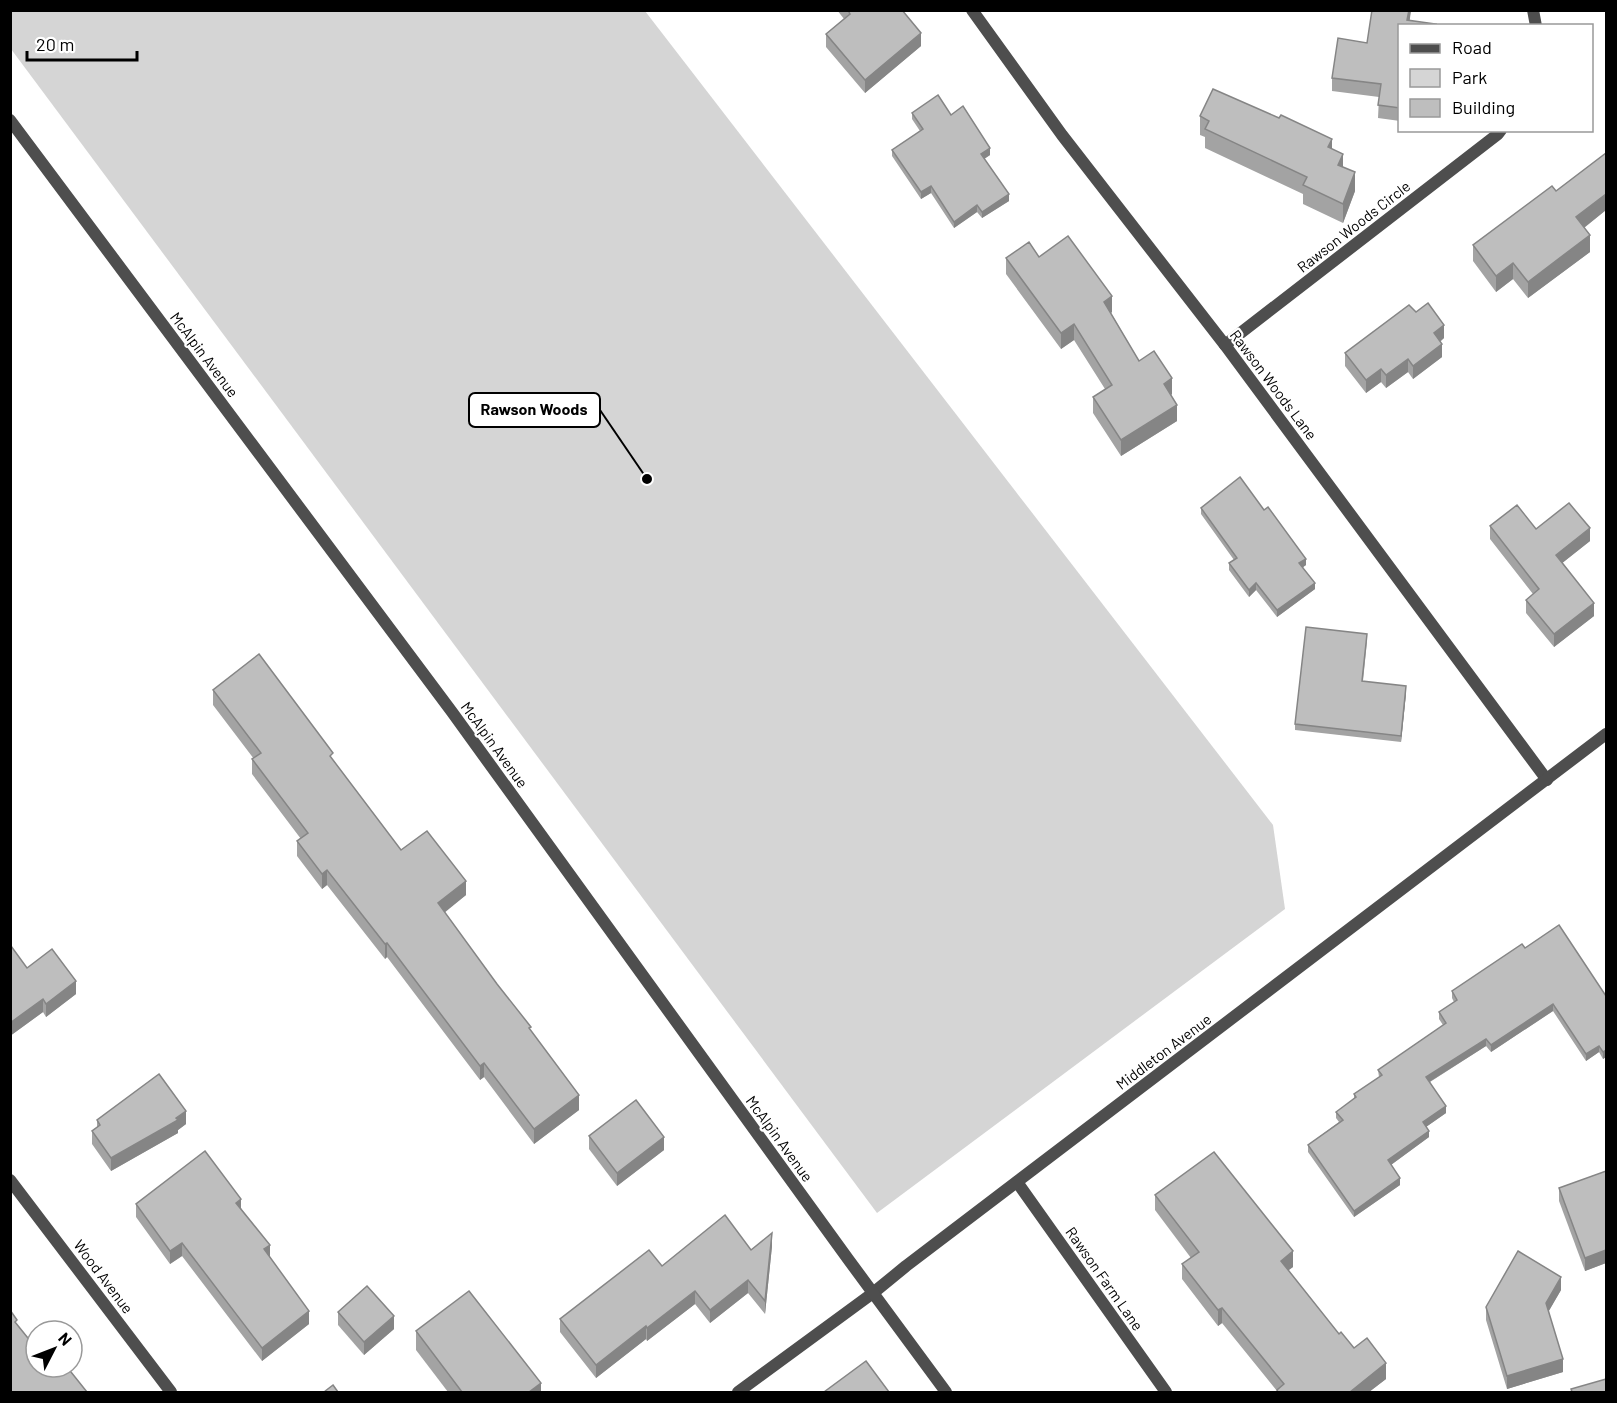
<svg xmlns="http://www.w3.org/2000/svg" width="1617" height="1403" font-family="Barlow,sans-serif">
<style>
.green{fill:#d5d5d5}
.lines{fill:none;stroke-linecap:round;stroke-linejoin:round}
.minor{stroke:#4e4e4e;stroke-width:12}
.tertiary{stroke:#4e4e4e;stroke-width:12}
.wall{fill:#a3a3a3}
.shaded-wall{fill:#858585}
.building{fill:#bebebe;stroke:#858585;stroke-width:1.5}
.labels{text-anchor:middle;stroke-width:4.5;stroke-linejoin:round;paint-order:stroke}
.street-label{font-size:15px;fill:#000;stroke:#fff}
.leader{fill:none;stroke:#000;stroke-width:2}
.callout-dot{fill:#000;stroke:#fff;stroke-width:2}
.callout{fill:#fff;stroke:#000;stroke-width:2}
.callout-label{font-size:16px;text-anchor:middle;font-weight:bold;fill:#000}
</style>
<rect width="100%" height="100%" fill="#fff"/>
<!-- green -->
<path class="green" d="M11,10L645,11L1273,825L1285,909L877,1213L11,49Z"/>
<g class="lines">
<!-- minor -->
<g class="minor">
<path d="M972,10L1062,135L1225,345L1547,780"/>
<path d="M1533,10L1536,26"/>
<path d="M1225,345L1498,134L1501,130"/>
<path d="M10,1180L171,1392"/>
<path d="M1017,1182L1166,1392"/>
<path d="M738,1392L873,1293L906,1266L1606,734"/>
</g>
<!-- tertiary -->
<path class="tertiary" d="M10,120L452,712L848,1259L946,1392"/>
</g>
<!-- wall -->
<g class="wall">
<path d="M837,10H902L921,46L865,93L826,47V34L844,19Z"/>
<path d="M1372,10H1411L1409,21L1400,26V121L1378,118L1379,97L1332,91V78L1367,43Z"/>
<path d="M912,113L951,115L990,155L984,159L1009,201L982,218L977,212L954,228L931,193L921,199L892,156V150L920,131L912,119Z"/>
<path d="M1200,116L1332,149L1343,167L1355,191L1343,223L1303,204V194L1205,148V137L1200,135Z"/>
<path d="M1606,153V210L1584,228L1590,252L1528,298L1513,279L1496,292L1473,261V245L1556,191Z"/>
<path d="M1039,257L1112,312L1111,313L1139,361L1172,394L1171,395L1177,421L1121,456L1093,413V397L1105,389L1074,340L1061,349L1006,274V258Z"/>
<path d="M1416,312L1444,338L1440,342L1442,357L1413,379L1408,372L1386,388L1381,382L1366,393L1345,366V353Z"/>
<path d="M1201,508L1264,510L1306,565L1303,567L1315,589L1277,617L1256,590L1249,597L1229,570V563L1234,560L1201,514Z"/>
<path d="M1490,526L1536,529L1590,541L1562,563L1594,616L1554,647L1526,613V600L1533,594L1490,539Z"/>
<path d="M1367,641L1363,681L1406,693L1401,742L1295,730V724Z"/>
<path d="M213,690L333,760L401,850L466,895L444,912L531,1031L579,1110L534,1144L484,1077L480,1080L387,957L385,959L327,885L322,889L297,856V841L301,839L252,774V759H254L213,705Z"/>
<path d="M10,947L27,968L76,994L46,1017L43,1012L10,1036Z"/>
<path d="M1525,948L1606,996V1057L1603,1059L1599,1052L1586,1061L1553,1011L1491,1052L1486,1046L1430,1082L1446,1113L1426,1127L1429,1137L1391,1165L1400,1185L1354,1217L1308,1152V1145L1339,1122L1336,1118V1112L1354,1099V1094L1379,1077L1378,1070L1443,1025L1439,1019V1012L1454,1002L1452,998V991Z"/>
<path d="M97,1120L186,1124L178,1130V1133L111,1171L92,1144V1131L97,1127Z"/>
<path d="M589,1136L664,1150L617,1186L589,1149Z"/>
<path d="M1606,1171V1263L1585,1271L1559,1201V1188Z"/>
<path d="M1155,1195L1293,1267L1288,1270L1339,1334L1386,1379L1369,1392H1277V1391L1222,1323L1218,1326L1182,1279V1264L1191,1258L1155,1210Z"/>
<path d="M136,1204L241,1208L309,1324L262,1361L182,1256L170,1264L136,1217Z"/>
<path d="M772,1246L765,1314L748,1293L710,1323L695,1304L647,1341L646,1339L596,1378L560,1332V1319L662,1266Z"/>
<path d="M1561,1290L1548,1312L1563,1372L1507,1389L1486,1320V1307Z"/>
<path d="M338,1312L394,1329L364,1355L338,1325Z"/>
<path d="M416,1331L541,1392H448L416,1350Z"/>
</g>
<!-- shaded-wall -->
<g class="shaded-wall">
<path d="M1409,10H1411L1409,26L1407,20Z"/>
<path d="M921,33V46L865,93V80Z"/>
<path d="M1332,139V158L1328,147Z"/>
<path d="M990,148V155L981,161V154Z"/>
<path d="M1343,154V173L1338,165Z"/>
<path d="M1355,172V191L1343,223V204Z"/>
<path d="M931,186V193L921,199V192Z"/>
<path d="M1009,194V201L982,218V212Z"/>
<path d="M1606,194V210L1576,234V217Z"/>
<path d="M977,205V212L954,228V222Z"/>
<path d="M1590,235V252L1528,298V282Z"/>
<path d="M1513,263V279L1496,292V276Z"/>
<path d="M1112,296V312L1104,318V302Z"/>
<path d="M1074,324V340L1061,349V333Z"/>
<path d="M1444,325V338L1434,346V333Z"/>
<path d="M1442,344V357L1413,379V366Z"/>
<path d="M1408,359V372L1386,388V375Z"/>
<path d="M1381,369V382L1366,393V380Z"/>
<path d="M1172,378V394L1164,400V384Z"/>
<path d="M1177,405V421L1121,456V440Z"/>
<path d="M1590,528V541L1556,568V555Z"/>
<path d="M1306,559V565L1299,570V563Z"/>
<path d="M1256,583V590L1249,597V590Z"/>
<path d="M1315,583V589L1277,617V610Z"/>
<path d="M1594,603V616L1554,647V634Z"/>
<path d="M1406,686V693L1401,742V736Z"/>
<path d="M327,870V885L322,889V874Z"/>
<path d="M466,881V895L438,918V903Z"/>
<path d="M387,943V957L385,959V944Z"/>
<path d="M76,981V994L46,1017V1004Z"/>
<path d="M43,999V1012L10,1036V1023Z"/>
<path d="M1553,1004V1011L1491,1052V1045Z"/>
<path d="M1486,1039V1046L1426,1084V1077Z"/>
<path d="M1599,1046V1052L1586,1061V1054Z"/>
<path d="M1606,1050V1057L1603,1059V1052Z"/>
<path d="M484,1063V1077L480,1080V1066Z"/>
<path d="M579,1095V1110L534,1144V1129Z"/>
<path d="M1446,1106V1113L1423,1129V1122Z"/>
<path d="M186,1111V1124L178,1130V1133L111,1171V1158L176,1118Z"/>
<path d="M1429,1131V1137L1388,1167V1160Z"/>
<path d="M664,1137V1150L617,1186V1173Z"/>
<path d="M1400,1178V1185L1354,1217V1211Z"/>
<path d="M241,1199V1212L236,1203Z"/>
<path d="M772,1233V1246L765,1314V1301Z"/>
<path d="M182,1243V1256L170,1264V1251Z"/>
<path d="M270,1245V1258L264,1249Z"/>
<path d="M1606,1250V1263L1585,1271V1258Z"/>
<path d="M1293,1251V1267L1281,1276V1261Z"/>
<path d="M1561,1277V1290L1546,1316V1303Z"/>
<path d="M748,1280V1293L710,1323V1310Z"/>
<path d="M695,1291V1304L647,1341V1328Z"/>
<path d="M1222,1308V1323L1218,1326V1310Z"/>
<path d="M309,1311V1324L262,1361V1348Z"/>
<path d="M394,1316V1329L364,1355V1342Z"/>
<path d="M646,1326V1339L596,1378V1365Z"/>
<path d="M1563,1359V1372L1507,1389V1376Z"/>
<path d="M1386,1363V1379L1369,1392H1349Z"/>
<path d="M541,1383V1392H529Z"/>
</g>
<!-- building -->
<g class="building">
<path d="M848,10H902L921,33L865,80L826,34L850,14Z"/>
<path d="M1372,10H1409L1407,20L1436,24L1435,26H1400V108L1378,105L1381,84L1332,78L1338,38L1367,43Z"/>
<path d="M1213,89L1279,118L1281,115L1332,139L1328,147L1343,154L1338,165L1355,172L1343,204L1303,185L1307,177L1205,129L1209,121L1200,116Z"/>
<path d="M938,95L951,115L963,106L990,148L981,154L1009,194L982,212L977,205L954,222L931,186L921,192L892,150L923,129L912,113Z"/>
<path d="M1606,153V194L1576,217L1590,235L1528,282L1513,263L1496,276L1473,245L1552,186L1556,191Z"/>
<path d="M1068,236L1112,296L1104,302L1139,361L1154,351L1172,378L1164,384L1177,405L1121,440L1093,397L1112,385L1074,324L1061,333L1006,258L1029,242L1039,257Z"/>
<path d="M1428,303L1444,325L1434,333L1442,344L1413,366L1408,359L1386,375L1381,369L1366,380L1345,353L1409,305L1416,312Z"/>
<path d="M1240,477L1264,510L1268,507L1306,559L1299,563L1315,583L1277,610L1256,583L1249,590L1229,563L1237,558L1201,508Z"/>
<path d="M1569,503L1590,528L1556,555L1594,603L1554,634L1526,600L1539,589L1490,526L1517,505L1536,529Z"/>
<path d="M1306,627L1367,634L1362,681L1406,686L1401,736L1295,724Z"/>
<path d="M259,654L333,753L330,756L401,850L427,831L466,881L438,903L497,984L531,1027L529,1028L579,1095L534,1129L484,1063L480,1066L387,943L385,944L327,870L322,874L297,841L308,833L252,759L261,753L213,690Z"/>
<path d="M1559,925L1606,996V1050L1603,1052L1599,1046L1586,1054L1553,1004L1491,1045L1486,1039L1426,1077L1446,1106L1423,1122L1429,1131L1388,1160L1400,1178L1354,1211L1308,1145L1343,1120L1336,1112L1356,1097L1354,1094L1382,1075L1378,1070L1446,1023L1439,1012L1457,1000L1452,991L1522,944L1525,948Z"/>
<path d="M11,946L27,968L52,949L76,981L46,1004L43,999L10,1023Z"/>
<path d="M159,1074L186,1111L176,1118L178,1120L111,1158L92,1131L100,1125L97,1120Z"/>
<path d="M636,1100L664,1137L617,1173L589,1136Z"/>
<path d="M205,1151L241,1199L236,1203L270,1245L264,1249L309,1311L262,1348L182,1243L170,1251L136,1204Z"/>
<path d="M1214,1152L1293,1251L1281,1261L1339,1334L1341,1332L1354,1348L1367,1338L1386,1363L1350,1392H1278L1277,1390L1284,1384L1222,1308L1218,1310L1182,1264L1199,1252L1155,1195Z"/>
<path d="M1606,1171V1250L1585,1258L1559,1188Z"/>
<path d="M725,1215L751,1250L772,1233L765,1301L748,1280L710,1310L695,1291L647,1328L646,1326L596,1365L560,1319L649,1250L662,1266Z"/>
<path d="M1518,1251L1561,1277L1546,1303L1563,1359L1507,1376L1486,1307Z"/>
<path d="M367,1286L394,1316L364,1342L338,1312Z"/>
<path d="M469,1291L541,1383L529,1392H462L416,1331Z"/>
<path d="M10,1310L17,1320L15,1322L36,1348V1367H51L53,1369L55,1367H67L87,1392H10Z"/>
<path d="M866,1361L889,1392H824Z"/>
<path d="M1606,1379V1392H1572L1571,1389Z"/>
<path d="M333,1385L338,1392H324Z"/>
</g>
<g class="labels">
<!-- street labels -->
<g class="street-label">
<text transform="translate(1354 227) rotate(-38)" y="5">Rawson Woods Circle</text>
<text transform="translate(204 355) rotate(53)" y="5">McAlpin Avenue</text>
<text transform="translate(1273 385) rotate(53)" y="5">Rawson Woods Lane</text>
<text transform="translate(494 745) rotate(54)" y="5">McAlpin Avenue</text>
<text transform="translate(1164 1052) rotate(-37)" y="5">Middleton Avenue</text>
<text transform="translate(779 1139) rotate(54)" y="5">McAlpin Avenue</text>
<text transform="translate(103 1277) rotate(53)" y="5">Wood Avenue</text>
<text transform="translate(1104 1279) rotate(55)" y="5">Rawson Farm Lane</text>
</g>
</g>
<!-- callouts -->
<path class="leader" d="M647 479L600 410"/>
<circle class="callout-dot" cx="647" cy="479" r="6"/>
<rect class="callout" x="469" y="393" width="131" height="34" rx="6"/>
<g class="callout-label">
<text x="534" y="415">Rawson Woods</text>
</g>
<!-- border -->
<rect width="1617" height="1403" fill="none" stroke="#000000" stroke-width="24"/>
<!-- legend -->
<rect x="1398" y="24" width="195" height="108" fill="#ffffff" stroke="#999999" stroke-width="1.5"/>
<rect x="1410" y="44" width="30" height="9" fill="#4e4e4e" stroke="#999999" stroke-width="1.5"/>
<text x="1452" y="54" font-size="18" fill="#000000">Road</text>
<rect x="1410" y="69" width="30" height="18" fill="#d5d5d5" stroke="#999999" stroke-width="1.5"/>
<text x="1452" y="84" font-size="18" fill="#000000">Park</text>
<rect x="1410" y="99" width="30" height="18" fill="#bebebe" stroke="#999999" stroke-width="1.5"/>
<text x="1452" y="114" font-size="18" fill="#000000">Building</text>
<!-- north arrow -->
<g transform="translate(54 1349) rotate(48)"><circle r="28" fill="#ffffff" stroke="#999999" stroke-width="1.5"/>
<path d="M0-4.5L10 22L0 15L-10 22Z" fill="#000000"/>
<text y="-9" font-size="16" font-weight="bold" text-anchor="middle" fill="#000000">N</text>
</g>
<!-- scale -->
<path d="M27 51v9h110v-9" fill="none" stroke="#000000" stroke-width="3"/>
<text x="36" y="51" font-size="18" fill="#000000" stroke="#ffffff" stroke-width="4.5" paint-order="stroke">20 m</text>
</svg>
